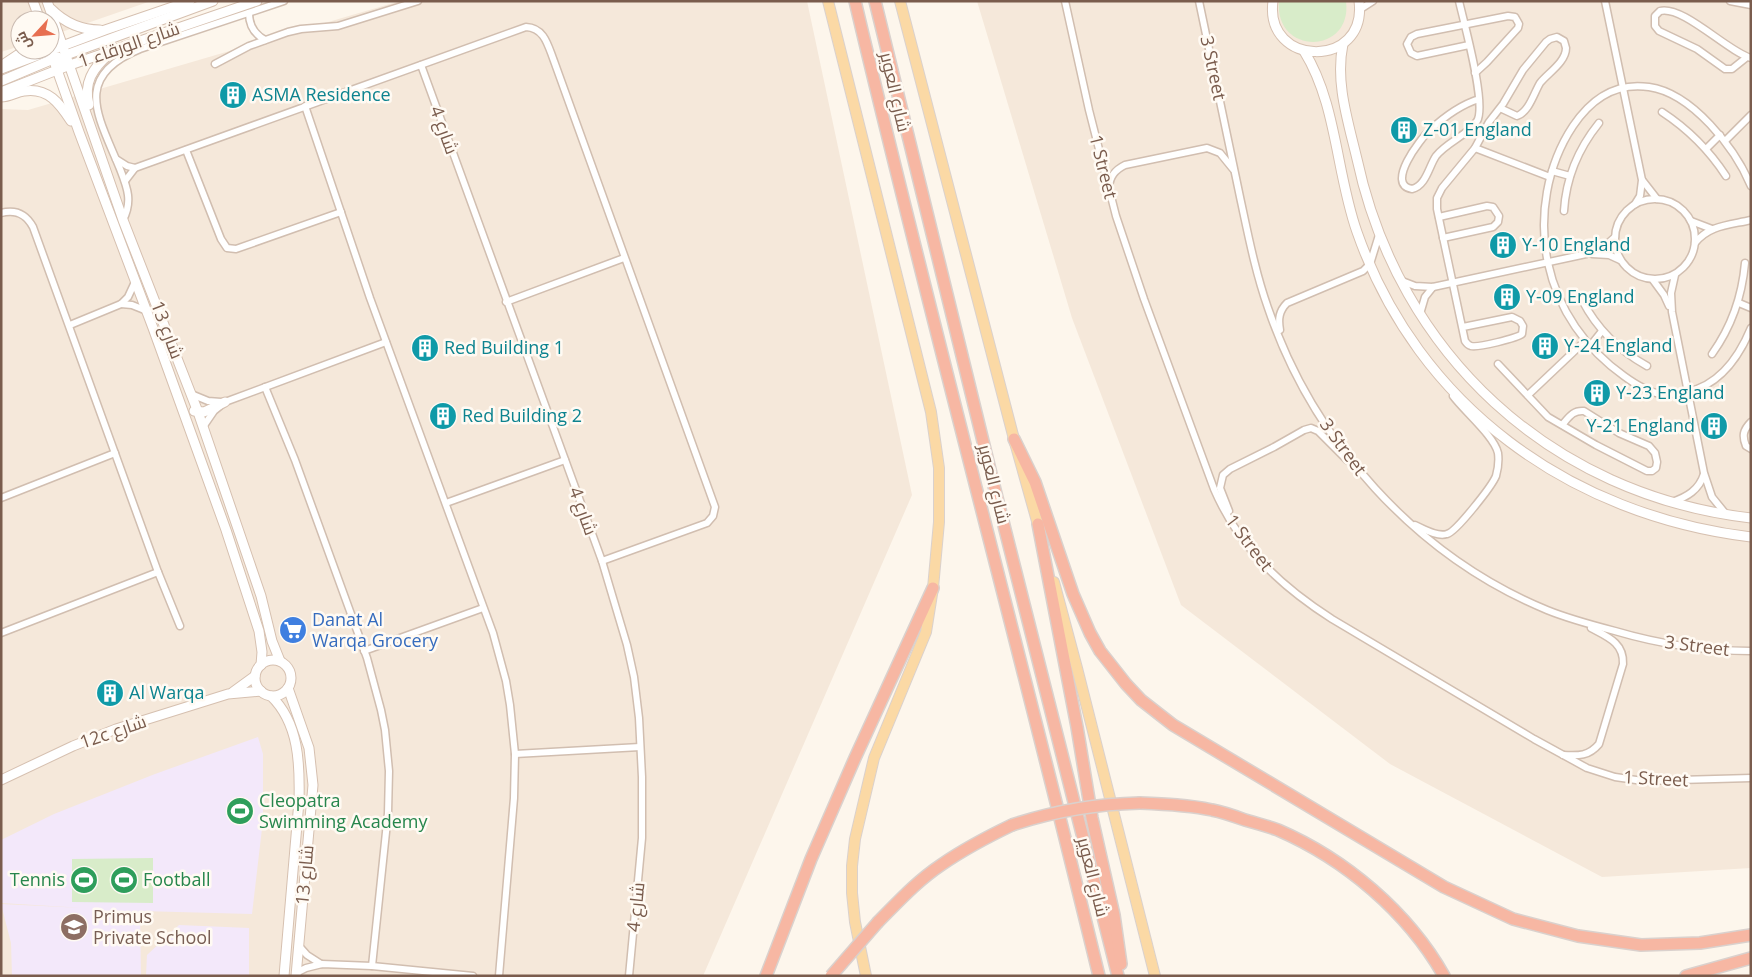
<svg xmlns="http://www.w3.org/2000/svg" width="1752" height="977" font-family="'Open Sans',Cairo,sans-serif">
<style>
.residential{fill:#f5e8da}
.education{fill:#f3e8fa}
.green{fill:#d8ecc9}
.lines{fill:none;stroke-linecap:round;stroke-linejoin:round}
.street-casing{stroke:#d1beb0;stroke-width:9}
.secondary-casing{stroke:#d6c0b0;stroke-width:11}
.primary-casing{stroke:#dad1cd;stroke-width:12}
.highway-casing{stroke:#dad1cd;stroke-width:14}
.street{stroke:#fff;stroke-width:6}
.secondary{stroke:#fff;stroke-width:9}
.primary{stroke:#fbd9a5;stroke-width:10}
.highway{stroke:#f7b7a3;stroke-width:11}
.highway-bridge-casing{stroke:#dad1cd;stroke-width:14;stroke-linecap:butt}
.highway-bridge{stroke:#f7b7a3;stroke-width:11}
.labels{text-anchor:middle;stroke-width:5;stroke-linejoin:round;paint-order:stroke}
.street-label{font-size:18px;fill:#7a5c4d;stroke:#fffaf3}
.culture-label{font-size:18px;fill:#0d838f;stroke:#fffaf3;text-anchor:start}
.shop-label{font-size:18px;fill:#366cbe;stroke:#fffaf3;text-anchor:start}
.leisure-label{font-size:18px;fill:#27864d;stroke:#fffaf3;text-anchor:start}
.education-label{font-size:18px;fill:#785e54;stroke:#fffaf3;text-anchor:start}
</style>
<rect width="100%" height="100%" fill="#fdf6ec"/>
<!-- residential -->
<g class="residential">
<path d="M1,1H151L50,36V20H20V46L1,52Z"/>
<path d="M400,1H807L912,495L703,976H1V109L28,110Z"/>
<path d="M977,1H1751V868L1602,877L1390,764L1181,605L1072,318Z"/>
</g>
<!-- education -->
<g class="education">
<path d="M258,737L263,754V820L252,914L140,911L141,976H12L11,943L1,904L84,908L1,903V840L54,814L155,774Z"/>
<path d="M179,925L249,928V976H146L147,955Z"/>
</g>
<!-- green -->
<g class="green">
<path d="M1346,1C1353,55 1274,56 1279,1Z"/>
<path d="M153,858V903L72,902V859Z"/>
</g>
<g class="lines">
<!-- street casing -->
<g class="street-casing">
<g id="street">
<path d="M1065,1L1089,110L1116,216L1144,299L1214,489C1239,547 1279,585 1332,619L1534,739L1587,768L1615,777L1643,781L1751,778"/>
<path d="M1199,1C1213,66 1226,132 1240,197C1248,234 1255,271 1268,308C1313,441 1416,556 1547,610C1569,619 1592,625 1615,631C1659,644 1704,651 1751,651"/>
<path d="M1459,1C1464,23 1487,105 1477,121C1468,135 1447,142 1436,156C1429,166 1426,186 1412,189C1385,185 1420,139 1430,130C1444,117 1460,105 1479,99"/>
<path d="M1605,1L1642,180L1640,196L1635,204"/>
<path d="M1730,1L1751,5"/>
<path d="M1359,10L1373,1"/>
<path d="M249,13C249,25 254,34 265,40"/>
<path d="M1469,45L1417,56L1411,53L1407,44L1411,37L1417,34L1508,16L1515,17L1519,24L1518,28L1487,62L1475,73"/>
<path d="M1747,57L1732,69H1725L1697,49L1659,31L1655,26V16L1660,11C1683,5 1728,52 1751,58"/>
<path d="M215,64L249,46L288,32L301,29L338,26L418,1"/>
<path d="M421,65L602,561L627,645L634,677L639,718L642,777V838L629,976"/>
<path d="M305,106L370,298L493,633L506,681L510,705L515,754L514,798L499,976"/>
<path d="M1662,112C1688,129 1709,150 1726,176"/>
<path d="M1725,141L1751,115"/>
<path d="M1475,148L1550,177"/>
<path d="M1706,149L1720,135"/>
<path d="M186,150L221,239L227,248L236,249L341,212"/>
<path d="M116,159L127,166L135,168"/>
<path d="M1552,171L1570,176"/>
<path d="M125,181L135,168L526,27C545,28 548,46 554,61L715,507L713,516L707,523L602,561"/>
<path d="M1643,181L1657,199"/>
<path d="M1751,186C1735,148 1692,93 1649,87C1615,82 1591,99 1573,126C1547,165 1538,217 1548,263C1558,310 1586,349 1624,376C1635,384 1647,392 1661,394C1670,395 1679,393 1687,392C1720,385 1739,357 1751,328"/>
<path d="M1109,187C1110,176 1115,170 1125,165L1207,148L1220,153L1233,169"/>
<circle cx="1655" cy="239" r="40"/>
<path d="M1564,211C1566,178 1578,149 1599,123"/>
<path d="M1,213C16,209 26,214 33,227L158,572L180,626"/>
<path d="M1439,217L1487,206L1493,207L1499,216L1498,222L1493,227L1443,238"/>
<path d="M123,220C133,201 127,187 120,169C99,117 71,77 140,49L284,1"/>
<path d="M1691,221L1712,229"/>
<path d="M1695,243C1709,225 1730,225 1751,220"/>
<path d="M1592,254L1609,255L1620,260"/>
<path d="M1675,275L1671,293L1672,312L1704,473L1712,497L1725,513"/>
<path d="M1653,280L1664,295L1669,306"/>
<path d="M1402,281L1415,286L1433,287L1586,254L1605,246L1615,237"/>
<path d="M1582,300C1597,329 1618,350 1647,366"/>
<path d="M506,302L624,258"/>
<path d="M1739,303L1751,308"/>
<path d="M121,304L132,305L147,311"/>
<path d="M1420,314L1425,297L1433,287"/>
<path d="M70,325L121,304L128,297L135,282"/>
<path d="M1463,327L1512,317L1520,321L1523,326L1522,334C1517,338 1478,348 1471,346C1468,345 1467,344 1465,341L1437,209V198L1442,188L1475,148L1489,122L1503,104L1523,70L1546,42L1550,39L1557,37L1564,41L1566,48C1566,62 1548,73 1540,83C1534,93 1529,112 1517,116L1500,108"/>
<path d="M1280,330C1278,319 1279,311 1287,303L1363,271L1370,264L1379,235"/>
<path d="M1590,346L1602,331"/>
<path d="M1712,354C1732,326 1742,297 1745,263"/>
<path d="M1498,364L1548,417L1596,445L1647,471H1652L1656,468L1657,462L1655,453L1649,446L1619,433L1584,411C1573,410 1569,417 1562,425"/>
<path d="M265,387L295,460L367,658L381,710L385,730L389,771L388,813L372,966"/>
<path d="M191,394L208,401L221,402"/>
<path d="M1528,395L1585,341"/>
<path d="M1751,422C1743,430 1742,436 1746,446L1751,449"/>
<path d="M203,427L214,411L225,402L386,342"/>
<path d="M1,498L115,453"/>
<path d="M1672,502C1687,497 1699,490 1704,474"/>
<path d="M446,503L565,460"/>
<path d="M1229,511L1220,488L1223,475L1230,469L1274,447L1304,430L1311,428L1318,431L1347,460"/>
<path d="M1415,525C1424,529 1437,537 1447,534C1456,532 1492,486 1496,476C1498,469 1499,461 1498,453C1494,436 1465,412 1453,396"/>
<path d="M1,633L158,572"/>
<path d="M364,651L483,608"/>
<path d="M515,754L640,747"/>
<path d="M1563,755C1579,756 1589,756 1599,744L1623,664C1624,643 1608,637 1591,628"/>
<path d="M299,946L307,955L321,964"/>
<path d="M296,973L306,968L322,964L372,966L473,976"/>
</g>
</g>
<!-- secondary casing -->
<g class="secondary-casing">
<g id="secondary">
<path d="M33,1L40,20"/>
<path d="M47,1L123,220L198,412L261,596L272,641L280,661"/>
<path d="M1273,1C1264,68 1368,69 1359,1"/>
<path d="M51,9C64,22 81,30 100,30"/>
<path d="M1343,44C1335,82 1348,121 1357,159C1399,354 1551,495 1751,518"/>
<path d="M50,50L79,132L153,328L226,530L259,631L262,652L261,665"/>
<path d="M1304,51C1337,104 1336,173 1357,232C1418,406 1570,515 1751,537"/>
<path d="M4,64L25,50"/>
<path d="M1,69L105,30L190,1"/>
<path d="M57,70L60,61L66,55L213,1"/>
<path d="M1,81L58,57"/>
<path d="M1,92L70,65L257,1"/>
<path d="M1,97C10,97 16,92 24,91C48,87 60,104 71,121"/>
<path d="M89,105C83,83 93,68 109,54"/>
<path d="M194,411L204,412L225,402"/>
<circle cx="273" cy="678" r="18"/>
<path d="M288,688L309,748L313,785L296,976"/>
<path d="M233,692L255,676"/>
<path d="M271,696C299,723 300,764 299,801L284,976"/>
<path d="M1,780L73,746L116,729L228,694L261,691"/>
</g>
</g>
<!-- primary casing -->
<g class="primary-casing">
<g id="primary">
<path d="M828,1L931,412L939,468V522L933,588L926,632L874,758L855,839L852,866V893L855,922L866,976"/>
<path d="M900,1L1014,439L1040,532"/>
<path d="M1054,582L1077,668L1155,976"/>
</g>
</g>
<!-- highway casing -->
<g class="highway-casing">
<g id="highway">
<path d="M855,1C932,327 1020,650 1099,976"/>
<path d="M875,1L992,478L1118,976"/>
<path d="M1014,439L1035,482L1073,594L1090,633L1100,651L1126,684L1141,700L1173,725L1444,887L1513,919L1578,936L1641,945L1700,943L1751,935"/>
<path d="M1038,524L1077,727L1092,818L1114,915L1121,964"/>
<path d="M1140,803C1165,804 1189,805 1212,810C1223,812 1234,816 1245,820C1256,823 1267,826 1278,830C1345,859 1408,912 1444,976"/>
<path d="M878,922C898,902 917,881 941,865C964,849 987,837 1012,825"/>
<path d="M766,976L811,859L855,758L933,588"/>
<path d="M1686,976L1751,958"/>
</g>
</g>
<!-- street -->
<use href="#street" class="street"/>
<!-- secondary -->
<use href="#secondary" class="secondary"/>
<!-- primary -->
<use href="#primary" class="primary"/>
<!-- highway -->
<use href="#highway" class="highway"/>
<!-- highway-bridge casing -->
<g class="highway-bridge-casing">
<g id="highway-bridge">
<path d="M1012,825C1054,811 1096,804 1140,803"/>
<path d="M831,976L878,922"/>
</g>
</g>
<!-- highway-bridge -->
<use href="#highway-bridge" class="highway-bridge"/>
</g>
<!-- icons -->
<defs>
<g id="building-disc" transform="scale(1.4375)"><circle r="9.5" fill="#0f9aa8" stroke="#fffaf3"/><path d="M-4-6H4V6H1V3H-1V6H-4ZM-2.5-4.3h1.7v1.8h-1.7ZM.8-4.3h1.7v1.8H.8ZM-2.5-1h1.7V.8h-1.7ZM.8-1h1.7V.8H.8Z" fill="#fff"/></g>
<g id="supermarket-disc" transform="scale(1.4375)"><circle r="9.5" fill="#3f7fe0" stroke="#fffaf3"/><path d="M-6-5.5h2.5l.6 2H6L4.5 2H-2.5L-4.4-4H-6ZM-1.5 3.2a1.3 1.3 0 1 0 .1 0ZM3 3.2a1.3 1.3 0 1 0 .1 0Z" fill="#fff"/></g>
<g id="stadium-disc" transform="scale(1.4375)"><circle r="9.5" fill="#2e9e5b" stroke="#fffaf3"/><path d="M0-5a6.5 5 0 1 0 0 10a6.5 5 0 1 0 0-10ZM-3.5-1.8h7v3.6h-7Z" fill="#fff"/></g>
<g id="school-disc" transform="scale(1.4375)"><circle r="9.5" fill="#8d6e63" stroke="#fffaf3"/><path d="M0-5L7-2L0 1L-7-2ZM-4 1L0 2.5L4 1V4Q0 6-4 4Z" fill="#fff"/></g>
</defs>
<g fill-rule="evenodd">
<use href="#building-disc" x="233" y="95"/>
<use href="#building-disc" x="1404" y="130"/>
<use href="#building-disc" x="1503" y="245"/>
<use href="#building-disc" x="1507" y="297"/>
<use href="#building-disc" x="1545" y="346"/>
<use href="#building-disc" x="425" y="348"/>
<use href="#building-disc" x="1597" y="393"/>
<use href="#building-disc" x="443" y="416"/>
<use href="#building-disc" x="1714" y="426"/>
<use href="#supermarket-disc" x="293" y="630"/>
<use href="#building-disc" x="110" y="693"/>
<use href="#stadium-disc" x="240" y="811"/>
<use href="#stadium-disc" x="84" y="880"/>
<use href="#stadium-disc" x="124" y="880"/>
<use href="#school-disc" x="74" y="927"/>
</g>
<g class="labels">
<!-- street labels -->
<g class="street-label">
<text transform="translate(129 45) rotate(-19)" y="6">شارع الورقاء 1</text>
<text transform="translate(1213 68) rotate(78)" y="6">3 Street</text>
<text transform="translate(895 92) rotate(77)" y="6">شارع العوير</text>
<text transform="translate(444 130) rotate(70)" y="6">شارع 4</text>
<text transform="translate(1103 167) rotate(76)" y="6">1 Street</text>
<text transform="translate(167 330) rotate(69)" y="6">شارع 13</text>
<text transform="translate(1343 447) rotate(54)" y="6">3 Street</text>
<text transform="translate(994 484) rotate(76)" y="6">شارع العوير</text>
<text transform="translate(583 511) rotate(70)" y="6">شارع 4</text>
<text transform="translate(1249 543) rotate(53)" y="6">1 Street</text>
<text transform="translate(1697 646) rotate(7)" y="6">3 Street</text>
<text transform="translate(113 732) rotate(-19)" y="6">12c شارع</text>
<text transform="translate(1656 779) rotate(3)" y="6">1 Street</text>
<text transform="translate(305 875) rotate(-85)" y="6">شارع 13</text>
<text transform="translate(1093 877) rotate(76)" y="6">شارع العوير</text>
<text transform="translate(636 907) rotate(-84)" y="6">شارع 4</text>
</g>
<!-- culture labels -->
<g class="culture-label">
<text x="252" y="101">ASMA Residence</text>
<text x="1423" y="136">Z-01 England</text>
<text x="1522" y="251">Y-10 England</text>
<text x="1526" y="303">Y-09 England</text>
<text x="1564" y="352">Y-24 England</text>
<text x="444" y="354">Red Building 1</text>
<text x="1616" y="399">Y-23 England</text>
<text x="462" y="422">Red Building 2</text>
<text x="1695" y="432" text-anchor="end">Y-21 England</text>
<text x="129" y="699">Al Warqa</text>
</g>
<!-- shop labels -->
<g class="shop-label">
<text x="312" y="626">Danat Al<tspan x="312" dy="21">Warqa Grocery</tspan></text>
</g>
<!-- leisure labels -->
<g class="leisure-label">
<text x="259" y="807">Cleopatra<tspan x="259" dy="21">Swimming Academy</tspan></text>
<text x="65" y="886" text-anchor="end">Tennis</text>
<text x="143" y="886">Football</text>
</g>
<!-- education labels -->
<g class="education-label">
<text x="93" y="923">Primus<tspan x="93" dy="21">Private School</tspan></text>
</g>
</g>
<!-- border -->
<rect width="1752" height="977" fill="none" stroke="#7a5c4d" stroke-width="5"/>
<!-- north arrow -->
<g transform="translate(35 35) rotate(244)"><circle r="24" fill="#fffaf3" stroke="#cabbb1"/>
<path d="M0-4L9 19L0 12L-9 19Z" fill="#e76f51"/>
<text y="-8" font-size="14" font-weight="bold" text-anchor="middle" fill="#7a5c4d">ش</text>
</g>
</svg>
